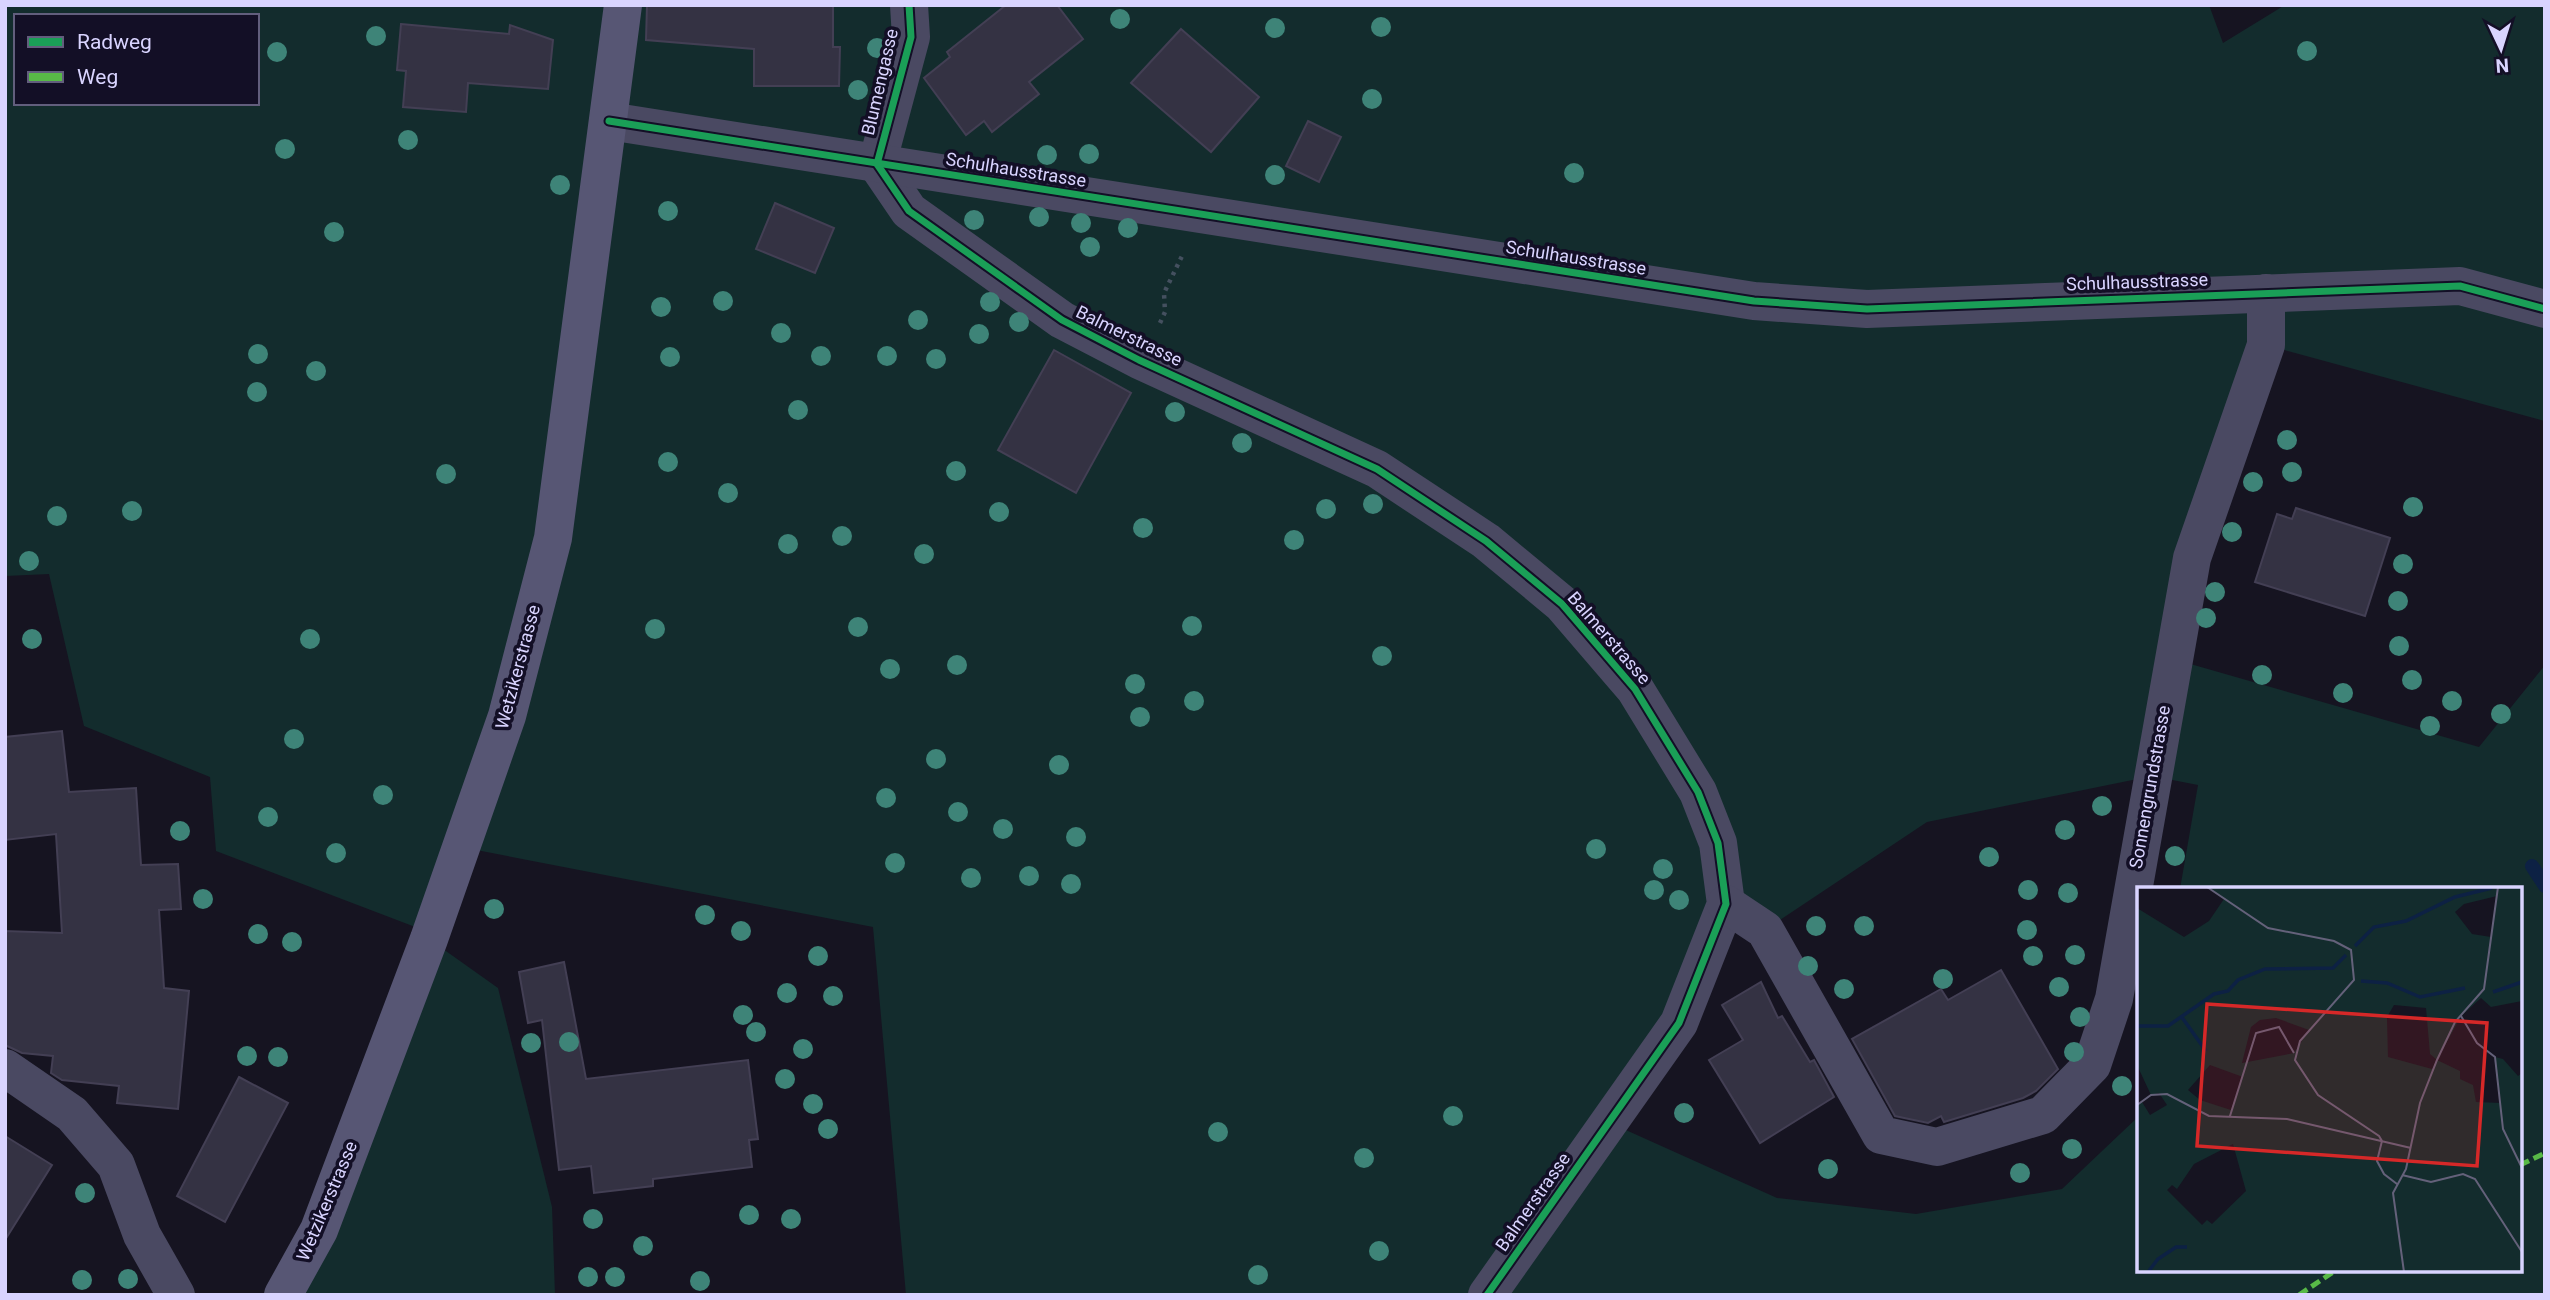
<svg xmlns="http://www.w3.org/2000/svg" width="2550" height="1300" font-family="Roboto,sans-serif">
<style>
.green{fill:#132c2d;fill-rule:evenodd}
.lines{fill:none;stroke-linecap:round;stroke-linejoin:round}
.stream{stroke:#0d2144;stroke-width:14}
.building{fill:#343243;stroke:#433f54;stroke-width:2}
.path{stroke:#44505f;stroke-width:4.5;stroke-dasharray:3.5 5;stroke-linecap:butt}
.street{stroke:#4a4962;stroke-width:38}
.secondary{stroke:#575674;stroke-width:38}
.quiet{stroke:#58b947;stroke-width:5;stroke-dasharray:10 5;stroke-linecap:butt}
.cycleway-casing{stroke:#130f26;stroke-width:11}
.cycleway{stroke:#1a9f57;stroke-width:7}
.tree{fill:#3e8478}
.labels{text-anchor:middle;stroke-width:7;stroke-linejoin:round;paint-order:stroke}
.street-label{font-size:18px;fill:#d9d4ff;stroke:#130f26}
.inset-river{fill:none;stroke:#0d2144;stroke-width:3.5}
.inset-road{fill:none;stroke:#64617a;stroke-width:2}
.view{fill:#d62828;fill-opacity:0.15;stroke:#d62828;stroke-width:3.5}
.inset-edge{fill:none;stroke:#d9d4ff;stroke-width:3.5}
</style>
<rect width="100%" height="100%" fill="#161421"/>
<!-- green -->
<g class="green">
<path d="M5,5H2209L2223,43L2285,5H2545V421L2266,345L2173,659L2479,747L2545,665V1295H906L873,927L461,847L431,933L216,851L210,777L84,726L49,574L5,576ZM16,16H257V103H16ZM2152,776L2198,785L2180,889H2520V1270H2139V1116L2062,1189L1916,1214L1777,1198L1608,1122L1726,905L1765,930L1927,822Z"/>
<path d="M429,939L498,988L552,1207L555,1295H283Z"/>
</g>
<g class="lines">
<!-- stream -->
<path class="stream" d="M2532,866L2545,886"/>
</g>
<!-- building -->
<g class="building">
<path d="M647,5H833V47H840L839,86H754V49L646,40Z"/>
<path d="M1006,5H1057L1083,39L1029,82L1039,94L992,132L984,121L966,135L924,78L950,57L947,52Z"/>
<path d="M401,24L509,34L510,25L553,40L548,89L468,83L466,112L403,107L406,71L397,70Z"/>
<path d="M1181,29L1259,97L1211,152L1131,83Z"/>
<path d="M1308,121L1341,137L1319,182L1286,166Z"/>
<path d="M775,203L834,228L815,273L756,249Z"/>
<path d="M1054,350L1131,393L1076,493L998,450Z"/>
<path d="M2296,508L2390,538L2365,616L2255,582L2277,514L2292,519Z"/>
<path d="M62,731L69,792L136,788L141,865L178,864L181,909L159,910L164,988L189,991L178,1109L117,1103L119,1086L62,1080L51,1073L53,1056L22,1053L5,1045V931L62,933L56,834L5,840V737Z"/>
<path d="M564,962L586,1079L748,1060L758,1139L749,1140L752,1167L653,1179V1186L594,1193L591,1166L559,1170L542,1020L528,1023L519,972Z"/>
<path d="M2001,970L2058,1069L2036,1091L2023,1098L1944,1122L1941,1116L1928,1123L1895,1116L1852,1039L1941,989L1948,1000Z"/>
<path d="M1761,982L1778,1018L1782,1016L1810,1062L1814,1060L1834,1097L1760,1143L1709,1060L1743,1040L1722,1005Z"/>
<path d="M239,1077L288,1103L225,1222L177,1196Z"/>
<path d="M5,1136L52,1165L5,1240Z"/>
</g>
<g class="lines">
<!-- path -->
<path class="path" d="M1160,323L1165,312L1164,293L1183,254"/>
<!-- street -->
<g class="street">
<path d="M909,5L911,37L877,164L909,211L1062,320L1139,360L1377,469L1486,541L1562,604L1635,689L1698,792L1718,843L1726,904L1679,1023L1487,1295"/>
<path d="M609,121L1754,301L1867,309L2460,286L2545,309"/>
<path d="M1726,904L1765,930L1881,1135L1937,1147L2043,1115L2092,1065L2114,999L2192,558L2266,345V293"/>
<path d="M5,1068L72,1114L116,1165L142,1235L176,1295"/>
</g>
<!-- secondary -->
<path class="secondary" d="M283,1295L319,1230L429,939L507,716L553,538L623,5"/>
<!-- quiet -->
<g class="quiet">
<path d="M2520,1165L2545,1153"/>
<path d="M2299,1295L2336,1270"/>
</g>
<!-- cycleway casing -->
<g class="cycleway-casing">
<g id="cycleway">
<path d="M909,5L911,37L877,164L909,211L1062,320L1139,360L1377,469L1486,541L1562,604L1635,689L1698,792L1718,843L1726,904L1679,1023L1487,1295"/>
<path d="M609,121L1754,301L1867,309L2460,286L2545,309"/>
</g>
</g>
<!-- cycleway -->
<use href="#cycleway" class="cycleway"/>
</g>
<!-- trees -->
<g class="tree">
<circle cx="1120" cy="19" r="10"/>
<circle cx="1381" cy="27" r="10"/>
<circle cx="1275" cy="28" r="10"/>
<circle cx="376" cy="36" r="10"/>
<circle cx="877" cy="48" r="10"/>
<circle cx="2307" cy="51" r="10"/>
<circle cx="277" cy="52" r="10"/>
<circle cx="858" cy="90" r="10"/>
<circle cx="1372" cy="99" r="10"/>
<circle cx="408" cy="140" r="10"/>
<circle cx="285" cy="149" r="10"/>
<circle cx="1089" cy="154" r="10"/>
<circle cx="1047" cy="155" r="10"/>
<circle cx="1574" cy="173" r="10"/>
<circle cx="1275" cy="175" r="10"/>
<circle cx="560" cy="185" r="10"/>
<circle cx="668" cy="211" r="10"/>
<circle cx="1039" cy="217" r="10"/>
<circle cx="974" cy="220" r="10"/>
<circle cx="1081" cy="223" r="10"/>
<circle cx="1128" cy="228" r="10"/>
<circle cx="334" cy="232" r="10"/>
<circle cx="1090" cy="247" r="10"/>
<circle cx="723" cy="301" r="10"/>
<circle cx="990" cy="302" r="10"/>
<circle cx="661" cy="307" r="10"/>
<circle cx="918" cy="320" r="10"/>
<circle cx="1019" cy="322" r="10"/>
<circle cx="781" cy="333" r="10"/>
<circle cx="979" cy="334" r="10"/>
<circle cx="258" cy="354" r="10"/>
<circle cx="821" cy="356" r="10"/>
<circle cx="887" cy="356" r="10"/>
<circle cx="670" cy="357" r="10"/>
<circle cx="936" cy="359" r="10"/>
<circle cx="316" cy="371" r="10"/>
<circle cx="257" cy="392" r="10"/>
<circle cx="798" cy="410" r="10"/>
<circle cx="1175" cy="412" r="10"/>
<circle cx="2287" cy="440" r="10"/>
<circle cx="1242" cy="443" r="10"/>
<circle cx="668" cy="462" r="10"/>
<circle cx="956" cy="471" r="10"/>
<circle cx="2292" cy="472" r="10"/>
<circle cx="446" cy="474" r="10"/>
<circle cx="2253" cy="482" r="10"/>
<circle cx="728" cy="493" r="10"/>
<circle cx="1373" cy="504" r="10"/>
<circle cx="2413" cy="507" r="10"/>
<circle cx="1326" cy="509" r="10"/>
<circle cx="132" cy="511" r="10"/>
<circle cx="999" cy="512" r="10"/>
<circle cx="57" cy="516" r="10"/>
<circle cx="1143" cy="528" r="10"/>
<circle cx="2232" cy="532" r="10"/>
<circle cx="842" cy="536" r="10"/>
<circle cx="1294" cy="540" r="10"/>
<circle cx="788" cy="544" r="10"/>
<circle cx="924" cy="554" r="10"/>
<circle cx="29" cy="561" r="10"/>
<circle cx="2403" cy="564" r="10"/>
<circle cx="2215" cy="592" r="10"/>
<circle cx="2398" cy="601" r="10"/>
<circle cx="2206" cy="618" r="10"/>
<circle cx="1192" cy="626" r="10"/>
<circle cx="858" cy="627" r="10"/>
<circle cx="655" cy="629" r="10"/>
<circle cx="32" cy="639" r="10"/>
<circle cx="310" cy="639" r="10"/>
<circle cx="2399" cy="646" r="10"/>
<circle cx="1382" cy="656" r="10"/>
<circle cx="957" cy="665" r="10"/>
<circle cx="890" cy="669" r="10"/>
<circle cx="2262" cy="675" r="10"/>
<circle cx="2412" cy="680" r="10"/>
<circle cx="1135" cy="684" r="10"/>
<circle cx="2343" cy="693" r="10"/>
<circle cx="1194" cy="701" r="10"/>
<circle cx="2452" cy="701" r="10"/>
<circle cx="2501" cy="714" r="10"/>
<circle cx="1140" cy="717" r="10"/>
<circle cx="2430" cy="726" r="10"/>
<circle cx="294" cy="739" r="10"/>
<circle cx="936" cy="759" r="10"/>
<circle cx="1059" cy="765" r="10"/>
<circle cx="383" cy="795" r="10"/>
<circle cx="886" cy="798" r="10"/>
<circle cx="2102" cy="806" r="10"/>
<circle cx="958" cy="812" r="10"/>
<circle cx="268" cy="817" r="10"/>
<circle cx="1003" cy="829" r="10"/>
<circle cx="2065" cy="830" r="10"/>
<circle cx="180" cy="831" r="10"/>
<circle cx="1076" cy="837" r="10"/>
<circle cx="1596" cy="849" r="10"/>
<circle cx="336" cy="853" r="10"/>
<circle cx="2175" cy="856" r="10"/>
<circle cx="1989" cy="857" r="10"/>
<circle cx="895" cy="863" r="10"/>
<circle cx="1663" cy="869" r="10"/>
<circle cx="1029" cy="876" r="10"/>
<circle cx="971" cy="878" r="10"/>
<circle cx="1071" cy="884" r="10"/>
<circle cx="1654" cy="890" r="10"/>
<circle cx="2028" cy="890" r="10"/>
<circle cx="2068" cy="893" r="10"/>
<circle cx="203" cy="899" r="10"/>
<circle cx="1679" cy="900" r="10"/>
<circle cx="494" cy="909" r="10"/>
<circle cx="705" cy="915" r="10"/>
<circle cx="1816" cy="926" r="10"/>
<circle cx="1864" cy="926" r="10"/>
<circle cx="2027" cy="930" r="10"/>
<circle cx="741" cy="931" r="10"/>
<circle cx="258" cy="934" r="10"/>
<circle cx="292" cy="942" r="10"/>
<circle cx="2075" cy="955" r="10"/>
<circle cx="818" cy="956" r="10"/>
<circle cx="2033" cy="956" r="10"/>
<circle cx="1808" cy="966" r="10"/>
<circle cx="1943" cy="979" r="10"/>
<circle cx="2059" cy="987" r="10"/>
<circle cx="1844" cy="989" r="10"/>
<circle cx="787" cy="993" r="10"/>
<circle cx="833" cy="996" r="10"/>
<circle cx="743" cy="1015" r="10"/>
<circle cx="2080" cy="1017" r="10"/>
<circle cx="756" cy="1032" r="10"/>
<circle cx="569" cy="1042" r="10"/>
<circle cx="531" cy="1043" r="10"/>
<circle cx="803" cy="1049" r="10"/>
<circle cx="2074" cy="1052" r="10"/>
<circle cx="247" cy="1056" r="10"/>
<circle cx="278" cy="1057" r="10"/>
<circle cx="785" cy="1079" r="10"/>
<circle cx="2122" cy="1086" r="10"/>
<circle cx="813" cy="1104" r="10"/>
<circle cx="1684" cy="1113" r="10"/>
<circle cx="1453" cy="1116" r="10"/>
<circle cx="828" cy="1129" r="10"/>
<circle cx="1218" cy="1132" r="10"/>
<circle cx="2072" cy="1149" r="10"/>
<circle cx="1364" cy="1158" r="10"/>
<circle cx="1828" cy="1169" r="10"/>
<circle cx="2020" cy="1173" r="10"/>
<circle cx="85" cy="1193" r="10"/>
<circle cx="749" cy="1215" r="10"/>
<circle cx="593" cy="1219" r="10"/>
<circle cx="791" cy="1219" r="10"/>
<circle cx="643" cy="1246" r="10"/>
<circle cx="1379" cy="1251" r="10"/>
<circle cx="1258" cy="1275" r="10"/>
<circle cx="588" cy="1277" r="10"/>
<circle cx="615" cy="1277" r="10"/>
<circle cx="128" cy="1279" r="10"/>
<circle cx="82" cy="1280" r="10"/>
<circle cx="700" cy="1281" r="10"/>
</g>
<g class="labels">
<!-- street labels -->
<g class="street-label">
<text transform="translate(880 82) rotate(-77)" y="6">Blumengasse</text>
<text transform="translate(1016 170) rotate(9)" y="6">Schulhausstrasse</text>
<text transform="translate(1576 258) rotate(9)" y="6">Schulhausstrasse</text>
<text transform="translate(2137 282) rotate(-2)" y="6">Schulhausstrasse</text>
<text transform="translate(1129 336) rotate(26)" y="6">Balmerstrasse</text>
<text transform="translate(1609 638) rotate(49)" y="6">Balmerstrasse</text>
<text transform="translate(518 667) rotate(-75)" y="6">Wetzikerstrasse</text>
<text transform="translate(2150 787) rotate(-80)" y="6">Sonnengrundstrasse</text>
<text transform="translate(327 1201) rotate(-67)" y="6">Wetzikerstrasse</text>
<text transform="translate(1533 1202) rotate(-55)" y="6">Balmerstrasse</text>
</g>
</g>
<!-- overview -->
<g transform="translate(2137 887)">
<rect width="385" height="385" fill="#161421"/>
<path d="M70,0H385V114L354,120L344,111L324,129L300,173L293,167L289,121L257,118L250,130L251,170L295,182L300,173L323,184V192L336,198L339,215L364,216L358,170L366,172L381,189L385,186V385H0V218L5,215L13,228L30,218L22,206L14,208L0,178V21L47,50L72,34L87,12ZM360,9L354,50L335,47L318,25L327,17ZM139,131L172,143L157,166L105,176L114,140L123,133ZM73,178L106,190L94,223L63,213L51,203ZM96,257L109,304L75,337L70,333L65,338L30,303L35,298L40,302L57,277Z" fill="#132c2d" fill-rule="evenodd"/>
<path class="inset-river" d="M218,59L237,40L269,34L318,10L355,1M224,94L250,96L283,110L328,101M356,105L385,95M44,129L69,164M0,139H31L77,107L91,104L101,93L128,82L196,81L209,68M11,385L21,372L39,360H50"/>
<path class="inset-road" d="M70,0L131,41L197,54L214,63L217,93L163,154L158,173L181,208L242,249L245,254L240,274L247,287L260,297M324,129L340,156L358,170L366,242L385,281M0,218L14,208L30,207L72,229L150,232L274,261M93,229L119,146L142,140L157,166M265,288L294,295L326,287L338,292L385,365M267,385L256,306L269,282L283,216L300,173L318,135L347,102L361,0"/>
<path class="view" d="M70,117L350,136L340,279L60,259Z"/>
<rect width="385" height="385" class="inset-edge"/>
</g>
<!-- border -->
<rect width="2550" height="1300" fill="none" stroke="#d9d4ff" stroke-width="14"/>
<!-- legend -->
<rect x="14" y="14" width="245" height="91" fill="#130f26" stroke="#625e7d" stroke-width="2"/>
<rect x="28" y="37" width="35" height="10" fill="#1a9f57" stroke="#625e7d" stroke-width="2"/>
<text x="77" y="49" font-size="21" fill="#d9d4ff">Radweg</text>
<rect x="28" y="72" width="35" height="10" fill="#58b947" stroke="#625e7d" stroke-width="2"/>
<text x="77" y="84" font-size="21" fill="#d9d4ff">Weg</text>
<!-- north arrow -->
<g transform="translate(2501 49) rotate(176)" stroke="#130f26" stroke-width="5" paint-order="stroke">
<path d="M0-5L12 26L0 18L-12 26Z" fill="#d9d4ff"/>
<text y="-10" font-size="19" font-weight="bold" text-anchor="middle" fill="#d9d4ff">N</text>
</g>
</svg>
